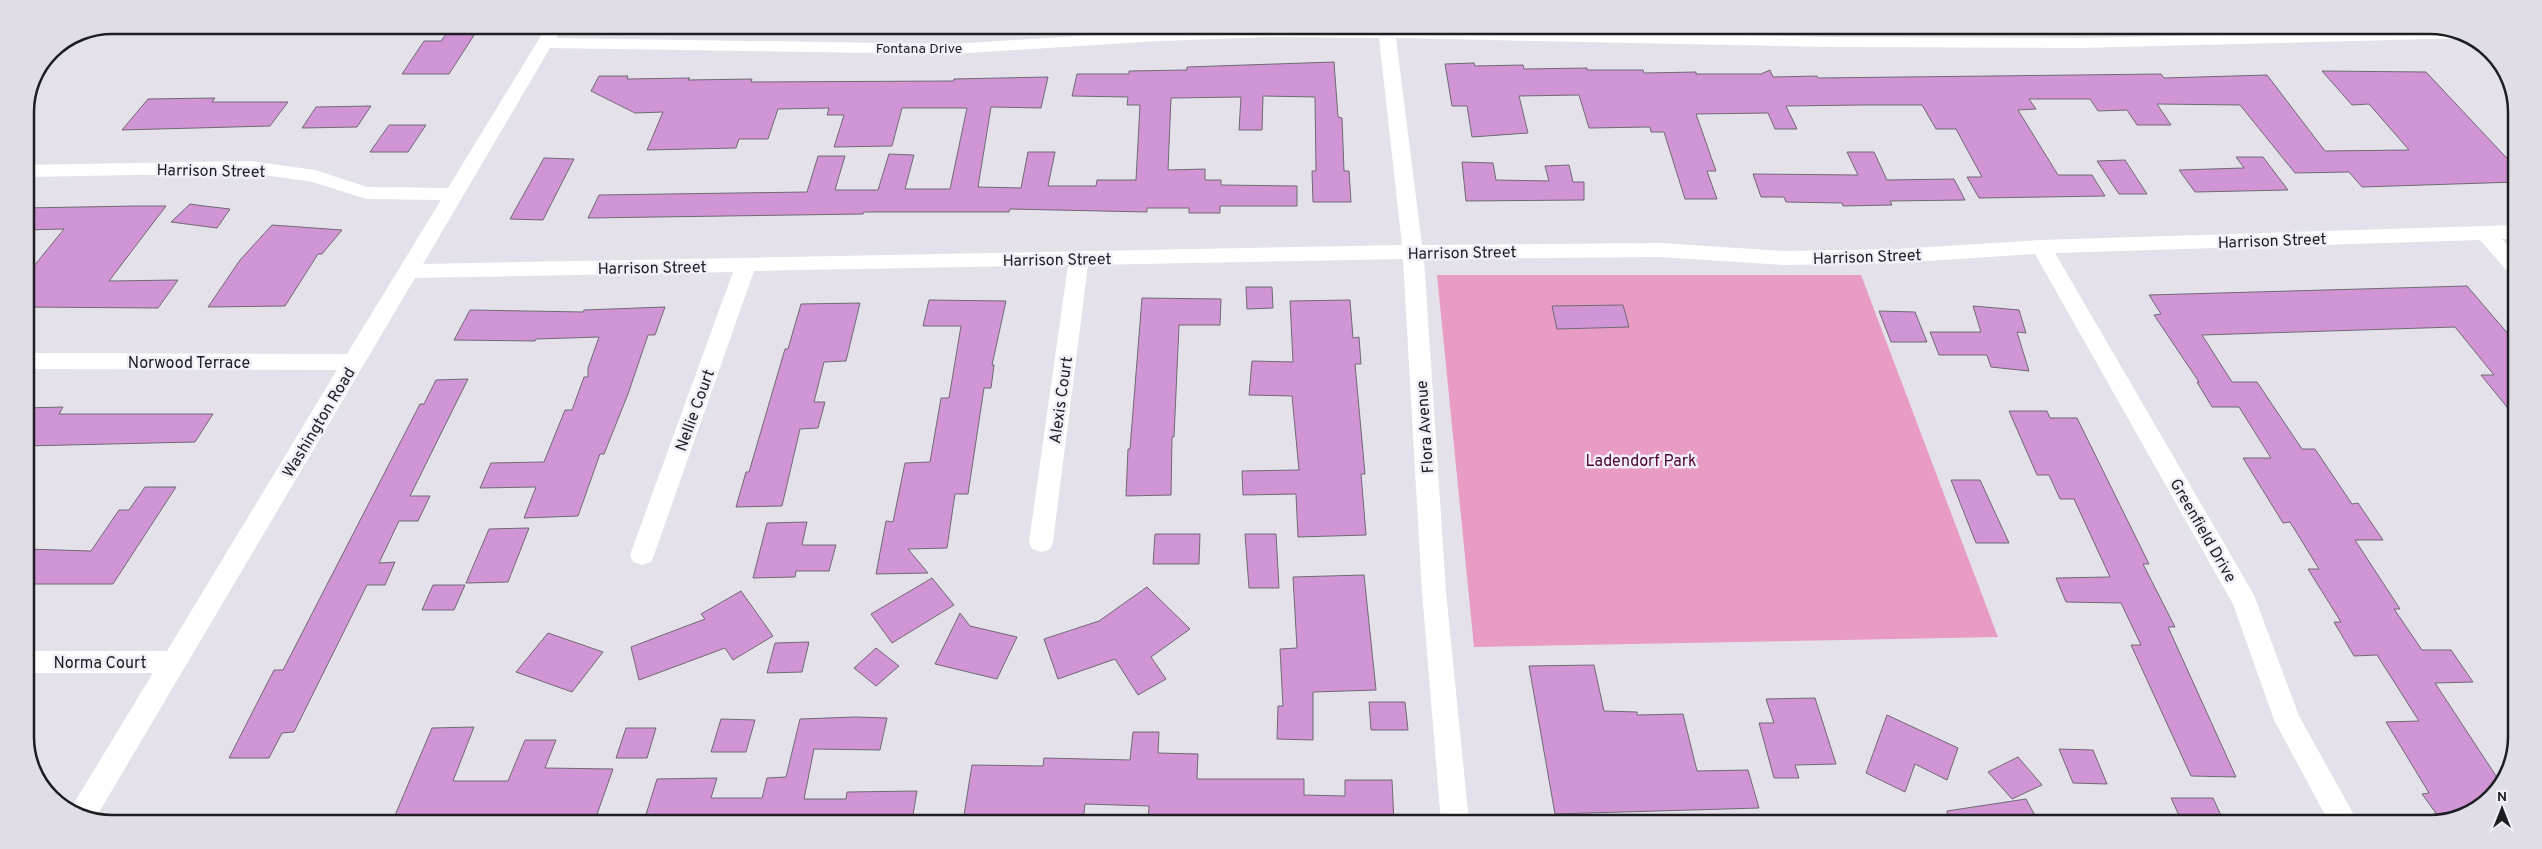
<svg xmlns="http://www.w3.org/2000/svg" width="2542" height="849" font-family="Overpass,sans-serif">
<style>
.green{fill:#e89cc3}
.building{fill:#d195d6;stroke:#706a71}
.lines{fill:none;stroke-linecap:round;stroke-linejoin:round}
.minor{fill:#fff;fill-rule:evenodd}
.labels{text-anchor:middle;stroke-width:5;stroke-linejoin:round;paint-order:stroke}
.far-street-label{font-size:14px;fill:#1e1d21;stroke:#f1eef8}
.street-label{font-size:16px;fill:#1e1d21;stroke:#f1eef8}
.park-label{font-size:16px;fill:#4d0333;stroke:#f1eef8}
.rim{fill:none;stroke:#1e1d21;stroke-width:2.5}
</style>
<rect width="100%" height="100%" fill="#e4e1eb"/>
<!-- green -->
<path class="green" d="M1437,275H1861L1998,637L1474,647Z"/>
<!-- building -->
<g class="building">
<path d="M452,26H480L449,74H402L424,41H441Z"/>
<path d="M1334,62L1338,117L1342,118L1344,171H1349L1351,202H1313L1312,171H1316L1315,97L1263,96L1262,130H1239L1241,97L1171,98L1168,170L1205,169V180H1221V185L1297,186V206H1220V213H1189V208H1147V212L1010,209L1009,212H864L863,214L588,218L599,195L807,192L818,156H845L835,190H878L889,154L914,155L905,189H950L967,108H902L892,146L834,147L844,115H827L829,108L778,109L768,139H739L736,148L647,150L663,112L635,113L591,91L599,76H628L627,79L690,78L688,80L752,79L751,82L953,81L954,79L1048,77L1041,108L991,107L978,187L1021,188L1028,152H1055L1048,186H1096L1097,180H1136L1140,105H1127L1128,97L1072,96L1077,74H1129V71L1187,70V67Z"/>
<path d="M1474,63L1475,66L1523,65L1524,69L1587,68V70H1643L1644,73L1696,72V74H1761L1770,70L1773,77L1817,76L1818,78L2161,74L2164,78L2267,75L2325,151L2409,150L2369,104L2352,105L2322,71L2426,72L2516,168V182L2362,187L2349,172L2295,173L2240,105L2157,104L2171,125H2137L2127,110L2098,111L2090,99H2029L2036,109L2018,110L2058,175H2092L2105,196L1979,198L1967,177H1982L1956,129H1936L1922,105H1863L1786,106L1797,129H1775L1768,113L1696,114L1716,171H1707L1717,199H1685L1664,132H1651L1650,127L1589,128L1579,95L1519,96L1528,133L1472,137L1467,106H1452L1445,64Z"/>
<path d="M215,98L212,102H288L270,126L122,130L148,99Z"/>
<path d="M371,106L357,127L302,128L316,107Z"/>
<path d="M389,125H426L408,152H370Z"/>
<path d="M1847,152H1874L1887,180L1954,179L1965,200L1890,201L1892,205L1843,206L1842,203L1786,202L1784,197H1761L1753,174L1858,175Z"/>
<path d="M2236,157H2263L2288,190L2195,192L2179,170L2244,168Z"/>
<path d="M544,158L574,159L543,220L510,219Z"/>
<path d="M2125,160L2147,194H2119L2097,161Z"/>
<path d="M1462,162L1493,163L1496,180L1549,181L1545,166L1569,165L1573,182H1584V200L1466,201Z"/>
<path d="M190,204L204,206L230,209L217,228L171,222Z"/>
<path d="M135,206H166L109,281L178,280L158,308L25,307V277L64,229L25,230V208Z"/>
<path d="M272,225L342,230L322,254H318L285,306L208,307L240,260Z"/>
<path d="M2467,286L2515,342V417L2481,375H2494L2455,327L2202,335L2232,382H2257L2302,449H2315L2352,504L2358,503L2383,540H2355L2400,609H2394L2422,650H2451L2473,682L2435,683L2500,782L2483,806L2441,820L2422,794L2429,793L2386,722L2419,721L2377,655L2354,656L2334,622H2341L2308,569H2319L2290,522L2283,523L2243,458H2271L2239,407H2212L2197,382H2199L2154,315L2161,314L2149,295Z"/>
<path d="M1246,287H1272L1273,308L1247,309Z"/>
<path d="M1142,298L1221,299L1220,325H1179L1174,437H1172L1171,495L1126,496L1128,449H1130Z"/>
<path d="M929,300L1006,301L992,365H994L991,388H984L968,494H955L947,548L908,549L928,573L876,574L886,521L893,522L905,463L930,462L941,398H949L961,326H923Z"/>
<path d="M1350,300L1353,338L1359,337L1361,364H1355L1365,474H1361L1366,535L1298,537L1296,494L1243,495L1242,471L1299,470L1292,396L1249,395L1252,361L1293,362L1290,301Z"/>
<path d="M860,303L846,361L824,362L814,402H825L818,428L800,429L782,506L736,507L746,472H749L785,349H788L801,304Z"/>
<path d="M1623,305L1629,327L1557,329L1552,306Z"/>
<path d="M1973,306L2019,310L2026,333L2017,332L2029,371L1991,367L1987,355H1939L1930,332H1981Z"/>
<path d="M665,307L655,335H648L628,394L604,454H600L578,516L524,518L536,487L480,488L491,463L544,462L565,410H572L584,377H588V368L599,337L536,339L535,341L454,340L470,310L583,312L584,310Z"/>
<path d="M1879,311L1915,312L1927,342H1891Z"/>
<path d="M468,379L410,496H430L418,521H399L379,563L395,562L385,585H367L294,732L282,733L269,758H229L274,670H283L420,404H424L436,380Z"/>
<path d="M63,407L59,414H213L195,442L25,446V408Z"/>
<path d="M2009,411H2047L2050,418H2077L2149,564H2143L2175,627H2168L2236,777L2191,776L2131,645H2141L2121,603L2066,602L2056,578L2110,577L2074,499H2060L2049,475H2037Z"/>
<path d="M1951,480H1980L2009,543H1976Z"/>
<path d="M145,487H176L113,584H25V549L91,551L119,510H129Z"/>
<path d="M807,522L802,545H836L829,571H796L795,577L753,578L767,523Z"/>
<path d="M529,528L508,582L466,583L489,529Z"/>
<path d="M1155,534H1200L1199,564H1153Z"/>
<path d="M1245,534H1276L1279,588H1249Z"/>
<path d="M1364,575L1376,690L1313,692V740L1277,739L1278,706H1283L1280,649L1297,648L1293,577Z"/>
<path d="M932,578L954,605L892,643L871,614Z"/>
<path d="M433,585H465L454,610H422Z"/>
<path d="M1147,587L1190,629L1151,657L1166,679L1138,695L1115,659L1058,679L1044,639L1099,621Z"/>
<path d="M741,591L773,636L733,660L725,648L639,680L631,647L705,619L701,614Z"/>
<path d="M960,613L970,626L1017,637L997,679L935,664Z"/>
<path d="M548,633L603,652L572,692L516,672Z"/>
<path d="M809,642L802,672L767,673L775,643Z"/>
<path d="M876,648L899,666L876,686L854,668Z"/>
<path d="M1594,665L1604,711L1637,712V715L1683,714L1697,771L1748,770L1759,808L1555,814L1529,666Z"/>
<path d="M1815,698L1836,764L1795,765L1799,778H1774L1759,723H1774L1766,699Z"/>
<path d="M1369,702H1405L1408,730H1371Z"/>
<path d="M1887,715L1958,748L1947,780L1915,764L1905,792L1866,773Z"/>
<path d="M855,717L887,718L880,750L814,749L804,799H846L847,792L917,791L912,821H644L657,779L717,778L711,798H762L767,778L786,777L800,719Z"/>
<path d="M721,719L755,720L746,752H711Z"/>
<path d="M474,727L453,781H508L525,740H556L545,768L613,769L595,820H393L432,728Z"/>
<path d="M626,728H656L647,758H616Z"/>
<path d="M1133,732H1159L1158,753L1198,754L1197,779H1304V795L1345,796V780H1392L1394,822H1148L1149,806L1085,804L1083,821H963L972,765L1043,766L1044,758L1130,760Z"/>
<path d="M2059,749L2093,750L2107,784L2073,783Z"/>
<path d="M2018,757L2042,785L2012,799L1988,772Z"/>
<path d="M2171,798H2213L2225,824H2183Z"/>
<path d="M2026,799L2039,823H1948L1947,811Z"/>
</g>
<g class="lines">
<!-- minor -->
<path class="minor" d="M547,26H563L556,38L952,44L1159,31L1265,27L1542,30L1828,37L2079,38L2458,30L2469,38L2079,48L1828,47L1396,38L1422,245L1660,243L1783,251L1897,249L2041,240L2516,225V239H2502L2516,255V275L2509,273L2480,240L2055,253L2254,595L2299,716L2359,824H2330L2274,720L2233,604L2035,254L1897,263L1783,265L1660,257L1424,259L1446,592L1469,822H1441L1422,592L1403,259L1088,265L1053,542L1050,549L1041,552L1032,549L1029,542L1068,265L754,271L654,555L651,562L642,565L633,562L630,555L733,272L415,278L95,819H84L70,810L71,808L153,673H25V651H167L337,370L25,369V353L347,354L441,200L366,199L313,182L250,173L25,177V165L250,161L315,170L367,187L448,188ZM1275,37L1379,38L1402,245L423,264L550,48L952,54L1159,41Z"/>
</g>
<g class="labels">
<!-- far-street labels -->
<g class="far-street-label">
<text x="919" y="53">Fontana Drive</text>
</g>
<!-- street labels -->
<g class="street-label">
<text transform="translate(211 170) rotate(1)" y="6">Harrison Street</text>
<text transform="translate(2272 240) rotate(-2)" y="6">Harrison Street</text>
<text transform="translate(1462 252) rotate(-1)" y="6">Harrison Street</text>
<text transform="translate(1867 256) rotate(-2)" y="6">Harrison Street</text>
<text transform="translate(1057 259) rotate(-1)" y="6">Harrison Street</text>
<text transform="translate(652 267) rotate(-1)" y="6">Harrison Street</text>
<text x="189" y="368">Norwood Terrace</text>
<text transform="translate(1060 400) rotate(-82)" y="6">Alexis Court</text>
<text transform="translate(694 410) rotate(-70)" y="6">Nellie Court</text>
<text transform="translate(318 422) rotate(-59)" y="6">Washington Road</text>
<text transform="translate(1424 427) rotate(-94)" y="6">Flora Avenue</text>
<text transform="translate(2204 530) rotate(60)" y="6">Greenfield Drive</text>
<text x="100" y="668">Norma Court</text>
</g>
<!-- park labels -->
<g class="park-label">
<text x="1641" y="466">Ladendorf Park</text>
</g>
</g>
<!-- crop -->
<path d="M0 0H2542V849H0ZM112 34H2430A78 78 0 0 1 2508 112V737A78 78 0 0 1 2430 815H112A78 78 0 0 1 34 737V112A78 78 0 0 1 112 34Z" fill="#e0dde7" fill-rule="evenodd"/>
<path class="rim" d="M112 34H2430A78 78 0 0 1 2508 112V737A78 78 0 0 1 2430 815H112A78 78 0 0 1 34 737V112A78 78 0 0 1 112 34Z"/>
<!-- north arrow -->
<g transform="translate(2502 809)" stroke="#f1eef8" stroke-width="4" paint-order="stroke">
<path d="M0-4L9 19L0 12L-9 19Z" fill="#1e1d21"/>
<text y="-8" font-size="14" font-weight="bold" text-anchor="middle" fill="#1e1d21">N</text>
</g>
</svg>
